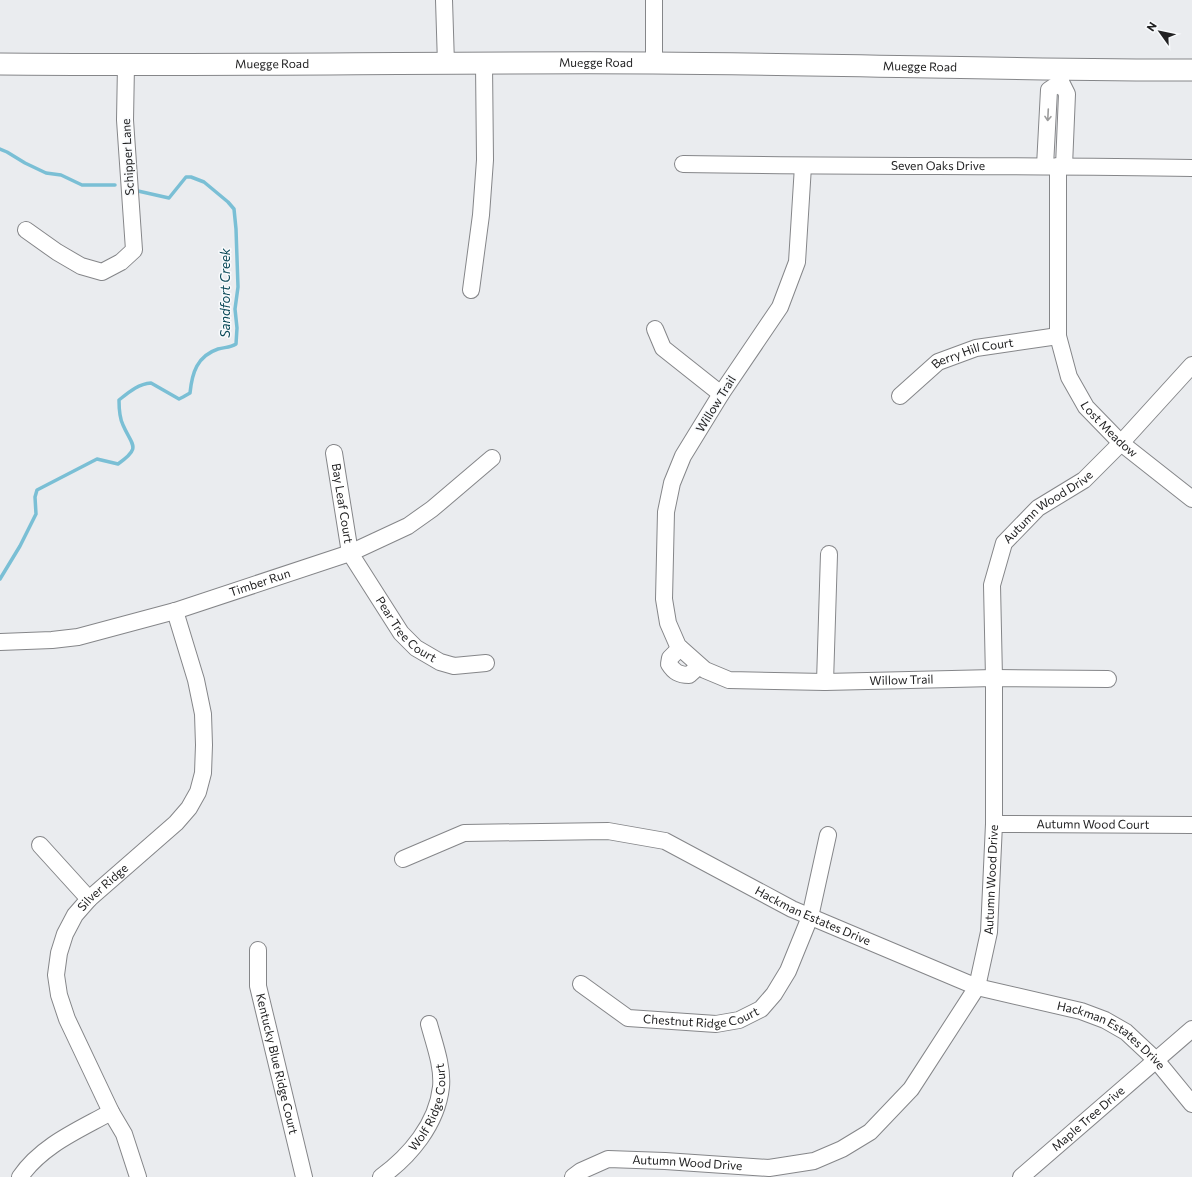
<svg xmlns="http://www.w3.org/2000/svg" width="1192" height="1177" font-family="Commissioner,sans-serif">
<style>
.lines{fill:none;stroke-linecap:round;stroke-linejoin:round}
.stream{stroke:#7abfd5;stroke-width:3.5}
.minor-casing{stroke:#858689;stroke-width:18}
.major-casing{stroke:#858689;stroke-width:23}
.minor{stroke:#fff;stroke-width:16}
.major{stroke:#fff;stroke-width:21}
.oneway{stroke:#9c9c9c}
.labels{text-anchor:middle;stroke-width:3;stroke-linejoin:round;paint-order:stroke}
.street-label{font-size:12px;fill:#222223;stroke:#f8fafc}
.water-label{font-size:13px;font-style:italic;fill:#0b4958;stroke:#f8fafc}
</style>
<rect width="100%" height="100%" fill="#eaecef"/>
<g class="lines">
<!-- stream -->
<g class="stream">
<path d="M0,149L7,152L25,163L46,173L61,175L82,185H115"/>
<path d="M0,579L20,546L36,514L35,497L37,490L97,459L118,464C142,447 132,446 123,425C119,417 119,408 119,400C129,392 138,384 151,383L179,399L183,397L190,393C192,373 197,356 218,349C225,347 230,348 236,344L237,328L235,309L238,287L236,229L234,209L228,202L204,182L191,177H186L169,198L138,191"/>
</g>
<!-- minor casing -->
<g class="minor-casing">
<g id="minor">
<path d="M444,0L446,64"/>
<path d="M654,0V63"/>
<path d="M1061,70V82L1067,94L1064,166"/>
<path id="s1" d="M683,164C853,167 1022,165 1192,168"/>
<path id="s2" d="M803,166L797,262L780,307L721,394L683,456L672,483L666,512L664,599L668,623L678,646L705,670L729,680L825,682L994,678L1108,679"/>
<path d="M1045,166L1049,90L1061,82"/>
<path id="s3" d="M1058,166V336L1069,377L1086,407L1121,443L1192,499"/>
<path d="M26,230L57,252L81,266L102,272L121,262L134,250L125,120L126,65"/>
<path d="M471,290L481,215L485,160L484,64"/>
<path d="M655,329L663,348L721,394"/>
<path id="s4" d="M900,396L938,362L976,348L1058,336"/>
<path id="s5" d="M334,453L350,553L401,633L416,648L440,662L454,666L486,663"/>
<path id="s6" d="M0,642L52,640L78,637L175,611L350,553L408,526L432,509L492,458"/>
<path d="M680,648L670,658L669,664C674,672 679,675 689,675L699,666"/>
<path d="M825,682L829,554"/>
<path id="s7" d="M994,824L1192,825"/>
<path d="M40,845L89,899"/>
<path id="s8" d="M403,859L464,833L608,831L665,841L792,909L977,987L1081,1011L1105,1020L1126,1032L1156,1060L1192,1104"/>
<path id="s9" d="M258,950V986L304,1177"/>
<path id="s10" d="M581,984L628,1018L716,1024L739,1020L761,1009L774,994L788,971L810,917L828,835"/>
<path d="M20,1177C42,1145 79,1130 111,1112"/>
<path id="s11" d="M138,1177L124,1134L111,1112L67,1019L59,995L56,975L59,953L65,934L75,915L89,899L176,823L189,808L198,792L203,773L204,745L203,714L196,680L175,611"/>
<path id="s12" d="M381,1177C410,1156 437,1124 441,1087C443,1066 434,1043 429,1024"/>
<path id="s13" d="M573,1177L581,1171L608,1159L665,1161L769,1168L814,1161L842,1149L870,1132L911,1089L977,987L989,932L994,824V678L992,585L1004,543L1038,508L1084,480L1121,443L1192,365"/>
<path id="s14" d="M1021,1177L1192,1029"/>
</g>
</g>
<!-- major casing -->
<g class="major-casing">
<g id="major">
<path id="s15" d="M0,64C218,66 435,62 653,63C833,64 1012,70 1192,70"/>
</g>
</g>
<!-- minor -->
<use href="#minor" class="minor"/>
<!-- major -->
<use href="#major" class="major"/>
</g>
<!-- one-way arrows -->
<defs><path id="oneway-shaft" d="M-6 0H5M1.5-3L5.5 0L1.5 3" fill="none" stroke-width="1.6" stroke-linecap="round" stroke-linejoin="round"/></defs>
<use class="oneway" href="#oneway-shaft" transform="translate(1048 115) rotate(93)"/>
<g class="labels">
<!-- street labels -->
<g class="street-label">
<text dy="4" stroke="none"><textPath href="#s15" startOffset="596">Muegge Road</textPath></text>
<text dy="4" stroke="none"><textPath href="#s15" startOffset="272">Muegge Road</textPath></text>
<text dy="4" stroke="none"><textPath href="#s15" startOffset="920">Muegge Road</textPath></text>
<text transform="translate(128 157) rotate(-93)" y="4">Schipper Lane</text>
<text dy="4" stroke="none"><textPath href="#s1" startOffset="255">Seven Oaks Drive</textPath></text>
<text dy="4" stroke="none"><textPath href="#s4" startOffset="87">Berry Hill Court</textPath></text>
<text transform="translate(716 404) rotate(-58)" y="4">Willow Trail</text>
<text dy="4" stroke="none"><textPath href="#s3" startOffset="279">Lost Meadow</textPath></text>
<text dy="4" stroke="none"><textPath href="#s5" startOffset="51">Bay Leaf Court</textPath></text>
<text dy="4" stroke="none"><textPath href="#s13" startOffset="995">Autumn Wood Drive</textPath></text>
<text dy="4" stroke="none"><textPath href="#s6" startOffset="268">Timber Run</textPath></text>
<text dy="4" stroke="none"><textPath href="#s5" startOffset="197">Pear Tree Court</textPath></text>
<text dy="4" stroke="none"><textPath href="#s2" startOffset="752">Willow Trail</textPath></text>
<text dy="4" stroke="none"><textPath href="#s7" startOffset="99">Autumn Wood Court</textPath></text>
<text dy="4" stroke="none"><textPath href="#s13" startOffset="599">Autumn Wood Drive</textPath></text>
<text dy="4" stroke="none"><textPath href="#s11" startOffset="322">Silver Ridge</textPath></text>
<text dy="4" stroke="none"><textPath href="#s8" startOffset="434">Hackman Estates Drive</textPath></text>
<text dy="4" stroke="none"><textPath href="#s10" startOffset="132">Chestnut Ridge Court</textPath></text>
<text dy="4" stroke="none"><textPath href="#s8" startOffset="758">Hackman Estates Drive</textPath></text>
<text dy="4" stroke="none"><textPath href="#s9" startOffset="116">Kentucky Blue Ridge Court</textPath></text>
<text dy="4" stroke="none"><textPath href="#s12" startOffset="88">Wolf Ridge Court</textPath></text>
<text dy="4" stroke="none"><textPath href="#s14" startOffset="89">Maple Tree Drive</textPath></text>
<text dy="4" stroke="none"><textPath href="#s13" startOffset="119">Autumn Wood Drive</textPath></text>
</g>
<!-- water labels -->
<g class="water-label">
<text transform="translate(225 293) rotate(-90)" y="5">Sandfort Creek</text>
</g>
</g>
<!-- north arrow -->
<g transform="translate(1160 32) rotate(303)" stroke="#f8fafc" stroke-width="3" paint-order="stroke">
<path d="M0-3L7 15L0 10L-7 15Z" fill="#222223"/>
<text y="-6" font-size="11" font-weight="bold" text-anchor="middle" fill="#222223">N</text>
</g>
</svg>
